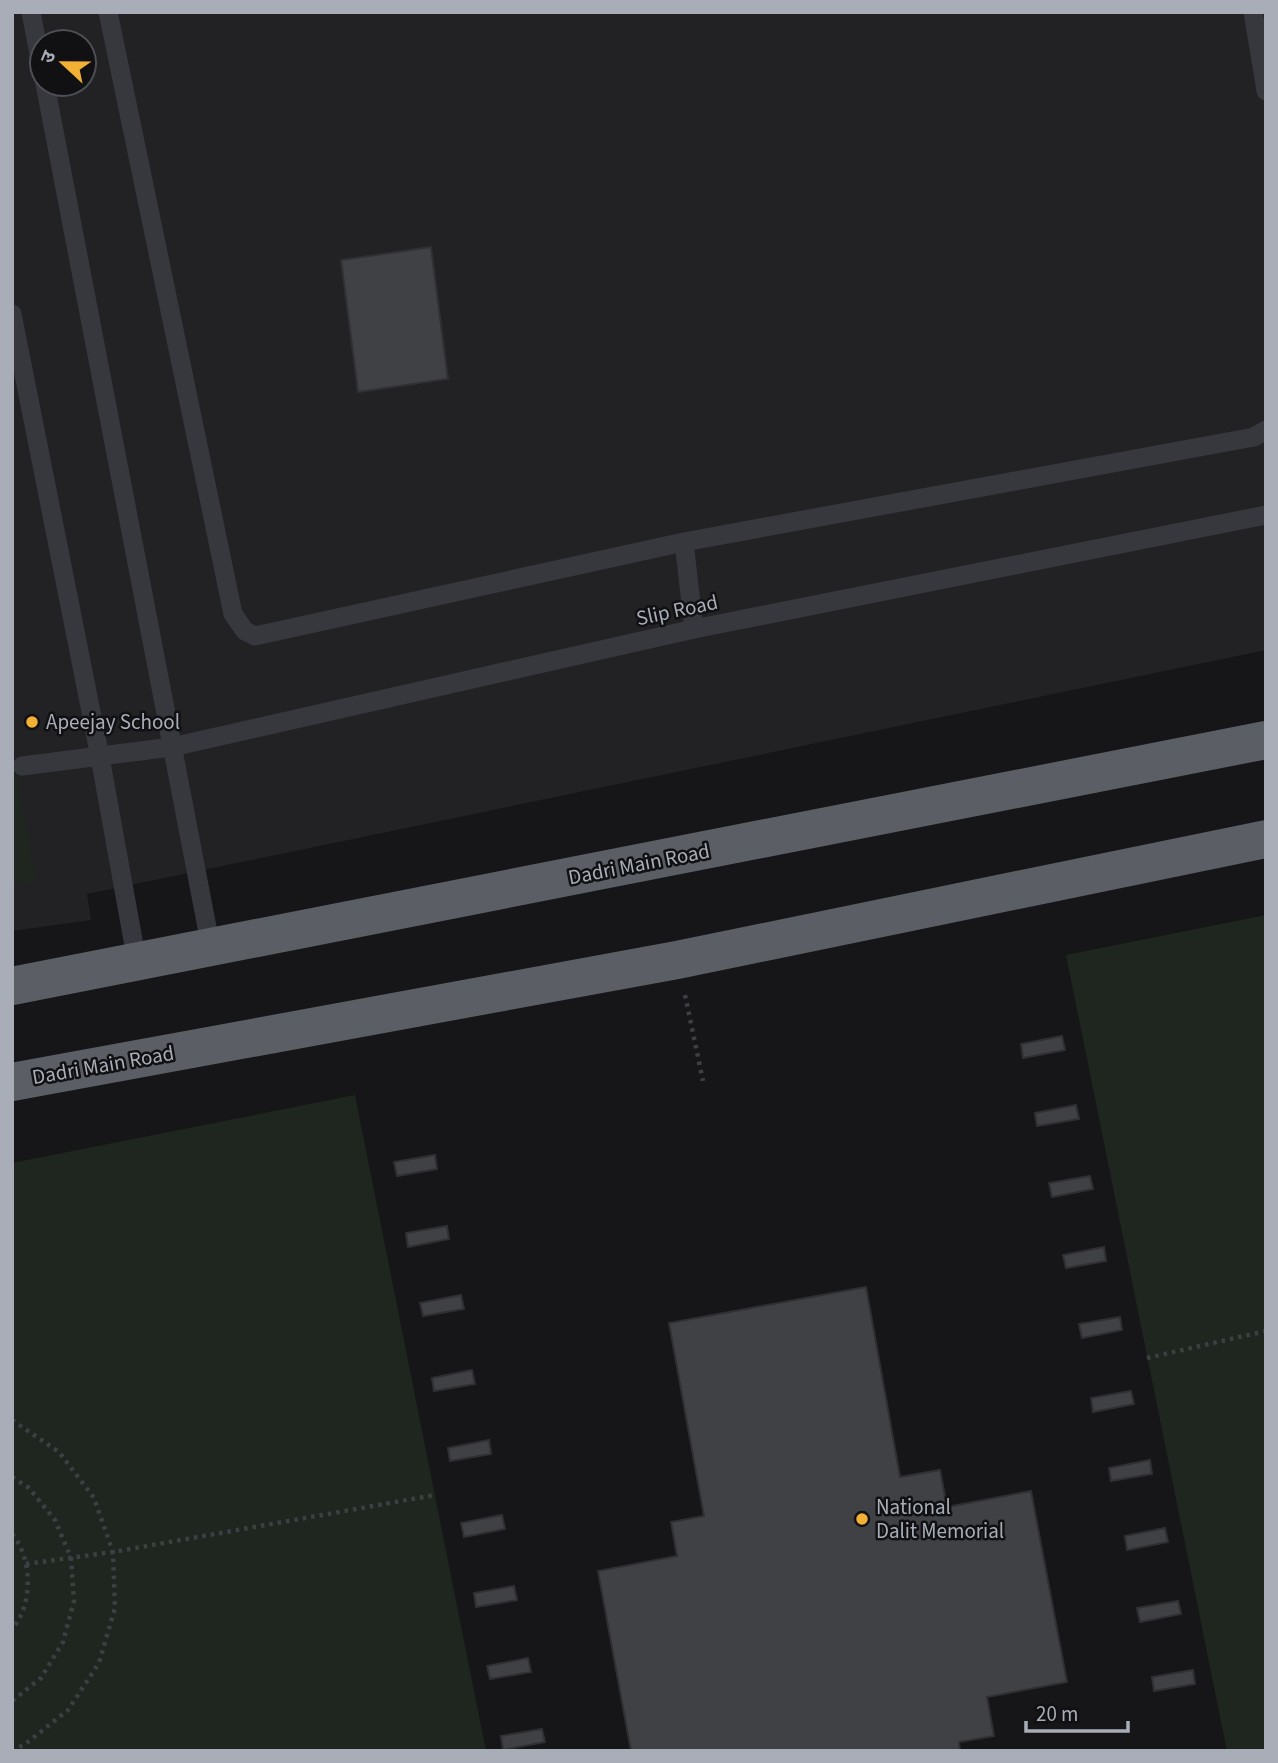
<svg xmlns="http://www.w3.org/2000/svg" width="1278" height="1763" font-family="'Source Sans 3','Noto Sans Devanagari',sans-serif">
<style>
.built{fill:#222225;fill-rule:evenodd}
.green{fill:#1e261f}
.building{fill:#404145;stroke:#303034;stroke-width:2}
.lines{fill:none;stroke-linecap:round;stroke-linejoin:round}
.path{stroke:#3d3f44;stroke-width:4.5;stroke-dasharray:3.5 5;stroke-linecap:butt}
.service{stroke:#37383d;stroke-width:19}
.trunk{stroke:#5b5e65;stroke-width:38}
.poi-dot{fill:#f2b134;stroke:#111113;stroke-width:2.5}
.labels{text-anchor:middle;stroke-width:5;stroke-linejoin:round;paint-order:stroke}
.street-label{font-size:21px;fill:#a8adb8;stroke:#111113}
.poi-label{font-size:21px;fill:#a8adb8;stroke:#111113;text-anchor:start}
</style>
<rect width="100%" height="100%" fill="#161618"/>
<!-- built -->
<path class="built" d="M12,12H1266V650L87,894L91,920L12,931ZM42,42H84V84H42Z"/>
<!-- green -->
<g class="green">
<path d="M12,746L35,881L12,885Z"/>
<path d="M1266,915V1751H1227L1066,955Z"/>
<path d="M355,1095L486,1751H12V1163Z"/>
</g>
<!-- building -->
<g class="building">
<path d="M431,247L448,379L358,392L341,260Z"/>
<path d="M1062,1036L1065,1050L1023,1058L1021,1044Z"/>
<path d="M1076,1105L1079,1119L1037,1126L1035,1113Z"/>
<path d="M435,1155L437,1169L397,1176L394,1162Z"/>
<path d="M1090,1176L1093,1189L1052,1197L1049,1183Z"/>
<path d="M447,1226L449,1239L408,1247L406,1233Z"/>
<path d="M1104,1247L1106,1261L1066,1268L1063,1255Z"/>
<path d="M866,1287L900,1477L940,1470L947,1507L1031,1491L1067,1682L987,1697L994,1736L959,1742L960,1751H631L598,1571L677,1556L671,1522L704,1516L669,1323Z"/>
<path d="M461,1295L464,1309L423,1316L420,1303Z"/>
<path d="M1120,1317L1122,1330L1082,1338L1079,1324Z"/>
<path d="M472,1370L475,1384L434,1391L432,1378Z"/>
<path d="M1131,1391L1134,1404L1093,1412L1091,1398Z"/>
<path d="M489,1440L491,1454L450,1461L448,1448Z"/>
<path d="M1150,1460L1152,1474L1111,1481L1109,1468Z"/>
<path d="M502,1515L505,1529L464,1537L461,1523Z"/>
<path d="M1165,1528L1168,1542L1127,1550L1125,1536Z"/>
<path d="M514,1586L517,1600L476,1607L474,1593Z"/>
<path d="M1178,1601L1181,1614L1140,1622L1137,1608Z"/>
<path d="M528,1658L531,1672L490,1679L487,1666Z"/>
<path d="M1193,1670L1195,1684L1154,1691L1152,1677Z"/>
<path d="M542,1729L545,1742L503,1750L501,1736Z"/>
</g>
<g class="lines">
<!-- path -->
<g class="path">
<path d="M685,995L703,1081"/>
<path d="M1147,1358L1266,1331"/>
<path d="M12,1420L59,1452L94,1498L113,1552L115,1608L99,1663L68,1710L24,1745L12,1750"/>
<path d="M12,1477L29,1488L55,1520L71,1558L74,1601L63,1642L41,1678L12,1701"/>
<path d="M12,1534C30,1555 32,1591 21,1615C19,1620 15,1625 12,1630"/>
<path d="M26,1564L113,1552L435,1495"/>
</g>
<!-- service -->
<g class="service">
<path d="M31,12L42,70"/>
<path d="M108,12L233,614L245,631L255,636L684,542L694,629"/>
<path d="M1253,12L1266,91"/>
<path d="M45,84L211,948"/>
<path d="M12,314L100,757L137,962"/>
<path d="M684,542L1254,437L1266,430"/>
<path d="M22,766L172,747L694,629L1266,515"/>
</g>
<!-- trunk -->
<g class="trunk">
<path d="M12,986L1266,740"/>
<path d="M12,1082L677,960L1266,839"/>
</g>
</g>
<!-- markers -->
<g class="poi-dot">
<circle cx="32" cy="722" r="7"/>
<circle cx="862" cy="1519" r="7"/>
</g>
<g class="labels">
<!-- street labels -->
<g class="street-label">
<text transform="translate(677 610) rotate(-12)" y="7">Slip Road</text>
<text transform="translate(639 864) rotate(-11)" y="7">Dadri Main Road</text>
<text transform="translate(103 1065) rotate(-10)" y="7">Dadri Main Road</text>
</g>
<!-- poi labels -->
<g class="poi-label">
<text x="46" y="729">Apeejay School</text>
<text x="876" y="1514">National<tspan x="876" dy="24">Dalit Memorial</tspan></text>
</g>
</g>
<!-- border -->
<rect width="1278" height="1763" fill="none" stroke="#a8adb8" stroke-width="28"/>
<!-- north arrow -->
<g transform="translate(63 63) rotate(292)"><circle r="33" fill="#111113" stroke="#4d4f55" stroke-width="2"/>
<path d="M0-5L12 26L0 18L-12 26Z" fill="#f2b134"/>
<text y="-10" font-size="19" font-weight="bold" text-anchor="middle" fill="#a8adb8">उ</text>
</g>
<!-- scale -->
<path d="M1026 1721v10h102v-10" fill="none" stroke="#a8adb8" stroke-width="3.5"/>
<text x="1036" y="1721" font-size="21" fill="#a8adb8" stroke="#111113" stroke-width="5" paint-order="stroke">20 m</text>
</svg>
